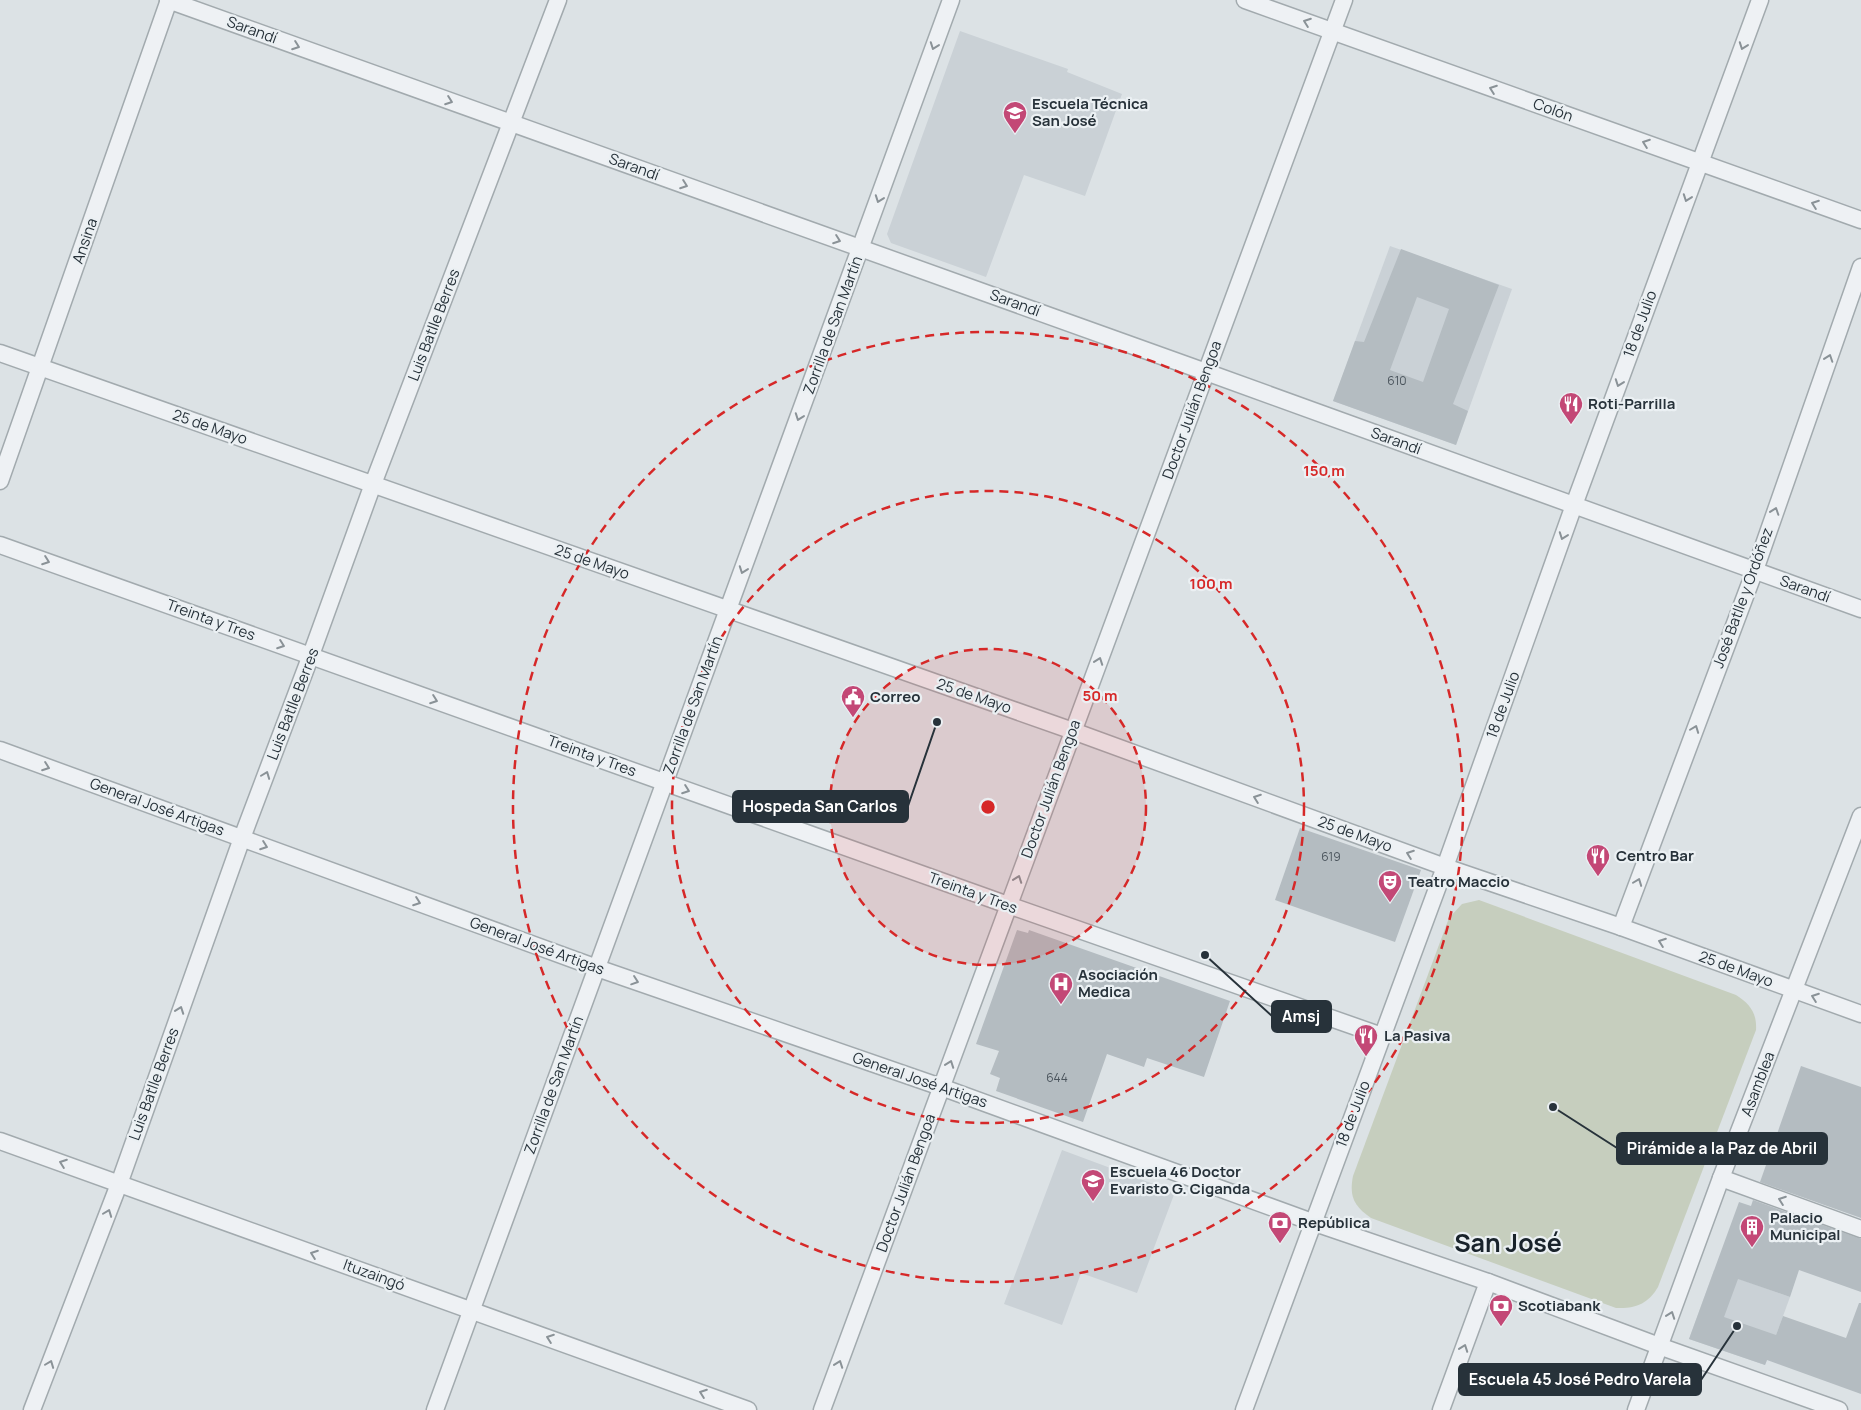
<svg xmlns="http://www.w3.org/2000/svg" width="1861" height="1410" font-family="Manrope,sans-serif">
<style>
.built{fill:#cad1d6}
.green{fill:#c6cebe}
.building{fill:#b4bcc1;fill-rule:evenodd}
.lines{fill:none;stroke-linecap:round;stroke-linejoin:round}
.street-casing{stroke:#a2aaae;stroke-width:19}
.street{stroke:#eef1f4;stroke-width:16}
.oneway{stroke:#8a9297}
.ring{fill:none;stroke:#d62828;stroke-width:2.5;stroke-dasharray:9 6}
.labels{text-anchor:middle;stroke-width:4.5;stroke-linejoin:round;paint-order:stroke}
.number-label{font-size:12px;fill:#4a545c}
.street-label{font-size:15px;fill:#27323a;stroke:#ebf0f3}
.poi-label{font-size:15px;font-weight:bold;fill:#27323a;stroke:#ebf0f3;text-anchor:start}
.town-label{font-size:25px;font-weight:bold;fill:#19232b;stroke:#ebf0f3}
.centre{fill:#d62828;stroke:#ebf0f3;stroke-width:2.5}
.ring-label{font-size:15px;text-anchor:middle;font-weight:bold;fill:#d62828;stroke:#ebf0f3;stroke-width:4.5;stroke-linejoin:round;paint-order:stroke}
.leader{fill:none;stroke:#27323a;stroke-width:2}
.callout-dot{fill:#27323a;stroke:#ebf0f3;stroke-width:2}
.callout{fill:#27323a;stroke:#27323a;stroke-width:2}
.callout-label{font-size:16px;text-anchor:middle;font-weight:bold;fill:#fff}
</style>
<rect width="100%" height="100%" fill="#dce2e5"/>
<!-- built -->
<g class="built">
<path d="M960,31L1068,69L1067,72L1122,94L1085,196L1024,175L986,277L891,243L887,234Z"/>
<path d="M1390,246L1512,289L1456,445L1333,401Z"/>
<path d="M1062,1150L1175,1192L1137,1293L1081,1273L1062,1325L1004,1304Z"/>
<path d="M1714,1270L1790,1297L1765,1365L1689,1339Z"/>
</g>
<!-- green -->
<path class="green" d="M1479,900L1736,995C1750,1004 1757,1013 1756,1030L1658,1287C1648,1304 1635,1309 1616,1308L1371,1218C1354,1206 1349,1197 1353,1176L1449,918L1462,904Z"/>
<!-- building -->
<g class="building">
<path d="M1401,249L1499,285L1453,404L1468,411L1456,445L1333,401L1355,341L1364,342ZM1417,297L1449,309L1423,382L1390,370Z"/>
<path d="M1300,828L1421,870L1395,942L1275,900Z"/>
<path d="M1017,930L1028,933L1029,930L1230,1001L1204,1077L1147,1058L1144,1067L1107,1054L1083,1122L996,1091L1000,1078L990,1074L999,1051L976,1044Z"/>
<path d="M1801,1066L1861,1087V1218L1760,1182Z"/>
<path d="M1753,1200L1861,1239V1292L1799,1270L1790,1297L1738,1279L1724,1317L1776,1335L1783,1316L1846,1338L1859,1303H1861V1394L1767,1360L1765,1365L1689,1339L1739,1202L1751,1206Z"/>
</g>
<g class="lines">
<!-- street casing -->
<g class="street-casing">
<g id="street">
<path d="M168,0L1206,372L1861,609"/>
<path d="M1245,0L1861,220"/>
<path d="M0,353L1073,731L1445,867L1621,927L1861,1014"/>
<path d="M0,481L169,0"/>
<path d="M0,545L1008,905L1382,1036"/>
<path d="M0,750L597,968L941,1087L1312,1222L1488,1282L1659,1346L1839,1410"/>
<path d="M1621,927L1755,570L1861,267"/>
<path d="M0,1141L748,1410"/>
<path d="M1721,1178L1861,1229"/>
<path d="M32,1410L119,1184L242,838L311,655L373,484L558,0"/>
<path d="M435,1410L951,0"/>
<path d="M822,1410L1344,0"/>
<path d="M1244,1410L1445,867L1574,505L1760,0"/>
<path d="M1441,1410L1488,1282"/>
<path d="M1636,1410L1721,1178L1861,816"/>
</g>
</g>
<!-- street -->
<use href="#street" class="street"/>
</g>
<!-- one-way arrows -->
<defs><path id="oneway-chevron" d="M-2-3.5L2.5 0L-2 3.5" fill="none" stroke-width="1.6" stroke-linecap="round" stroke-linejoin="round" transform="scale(1.25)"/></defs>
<g class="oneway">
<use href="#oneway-chevron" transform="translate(1307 22) rotate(-160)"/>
<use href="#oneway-chevron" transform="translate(296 46) rotate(20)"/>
<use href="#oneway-chevron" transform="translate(934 46) rotate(110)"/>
<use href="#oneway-chevron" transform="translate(1743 46) rotate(110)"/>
<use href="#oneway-chevron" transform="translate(1493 89) rotate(-160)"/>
<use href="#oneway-chevron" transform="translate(449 101) rotate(20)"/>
<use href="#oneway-chevron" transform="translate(1646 143) rotate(-160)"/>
<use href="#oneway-chevron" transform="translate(684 185) rotate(20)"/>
<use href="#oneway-chevron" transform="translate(1687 198) rotate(110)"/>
<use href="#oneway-chevron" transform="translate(879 199) rotate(110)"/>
<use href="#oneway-chevron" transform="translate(1815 204) rotate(-160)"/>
<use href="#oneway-chevron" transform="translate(837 240) rotate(20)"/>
<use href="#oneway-chevron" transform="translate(1829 358) rotate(-71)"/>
<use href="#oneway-chevron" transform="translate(1619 383) rotate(110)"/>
<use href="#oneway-chevron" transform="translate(799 417) rotate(110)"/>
<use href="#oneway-chevron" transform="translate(1775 511) rotate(-71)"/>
<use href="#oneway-chevron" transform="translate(1563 536) rotate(110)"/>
<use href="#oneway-chevron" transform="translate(46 561) rotate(20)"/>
<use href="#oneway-chevron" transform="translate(743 570) rotate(110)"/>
<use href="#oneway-chevron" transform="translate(281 645) rotate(20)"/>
<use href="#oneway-chevron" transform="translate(1099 661) rotate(-70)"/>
<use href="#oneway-chevron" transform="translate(434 700) rotate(20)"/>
<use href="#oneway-chevron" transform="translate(1695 729) rotate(-69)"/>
<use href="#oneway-chevron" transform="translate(46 767) rotate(20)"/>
<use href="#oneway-chevron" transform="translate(266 775) rotate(-69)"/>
<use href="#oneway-chevron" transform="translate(686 790) rotate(20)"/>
<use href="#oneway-chevron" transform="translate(1257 798) rotate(-160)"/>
<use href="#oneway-chevron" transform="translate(264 846) rotate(20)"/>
<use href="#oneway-chevron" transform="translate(1410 854) rotate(-160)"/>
<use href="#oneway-chevron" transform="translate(1018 879) rotate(-70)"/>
<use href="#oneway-chevron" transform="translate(1638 882) rotate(-69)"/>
<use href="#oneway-chevron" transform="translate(417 902) rotate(20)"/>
<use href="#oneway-chevron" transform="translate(1662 942) rotate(-160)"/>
<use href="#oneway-chevron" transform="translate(635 981) rotate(19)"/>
<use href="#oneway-chevron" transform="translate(1815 997) rotate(-160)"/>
<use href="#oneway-chevron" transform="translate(180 1010) rotate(-70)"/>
<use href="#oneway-chevron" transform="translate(950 1064) rotate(-70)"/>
<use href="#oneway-chevron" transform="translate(63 1163) rotate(-160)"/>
<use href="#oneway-chevron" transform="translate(1782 1200) rotate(-160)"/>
<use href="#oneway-chevron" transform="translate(108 1213) rotate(-69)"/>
<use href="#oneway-chevron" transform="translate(314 1254) rotate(-160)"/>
<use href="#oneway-chevron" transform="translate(1671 1315) rotate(-70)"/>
<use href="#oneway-chevron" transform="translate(550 1338) rotate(-160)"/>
<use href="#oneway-chevron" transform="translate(1464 1348) rotate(-70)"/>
<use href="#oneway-chevron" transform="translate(50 1364) rotate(-69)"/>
<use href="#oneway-chevron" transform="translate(839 1364) rotate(-70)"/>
<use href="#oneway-chevron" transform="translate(703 1393) rotate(-160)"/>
</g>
<!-- distance rings -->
<circle cx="988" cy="807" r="158" fill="#d62828" fill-opacity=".12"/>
<g class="ring">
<circle cx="988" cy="807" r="158"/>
<circle cx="988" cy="807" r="316"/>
<circle cx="988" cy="807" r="475"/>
</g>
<!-- icons -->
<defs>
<g id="school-pin" transform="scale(1.25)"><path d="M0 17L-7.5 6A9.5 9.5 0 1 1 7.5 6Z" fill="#c34876" stroke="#ebf0f3"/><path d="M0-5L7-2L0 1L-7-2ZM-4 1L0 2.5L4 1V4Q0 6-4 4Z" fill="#fff"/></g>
<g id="restaurant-pin" transform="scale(1.25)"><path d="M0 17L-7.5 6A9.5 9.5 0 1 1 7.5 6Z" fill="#c34876" stroke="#ebf0f3"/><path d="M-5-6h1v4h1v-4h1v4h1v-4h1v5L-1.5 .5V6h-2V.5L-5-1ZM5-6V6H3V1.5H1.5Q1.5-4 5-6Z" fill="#fff"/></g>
<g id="civic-pin" transform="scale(1.25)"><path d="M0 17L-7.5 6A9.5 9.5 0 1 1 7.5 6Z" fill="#c34876" stroke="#ebf0f3"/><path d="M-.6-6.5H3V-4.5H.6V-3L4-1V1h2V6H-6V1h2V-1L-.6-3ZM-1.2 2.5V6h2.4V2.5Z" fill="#fff"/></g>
<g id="theatre-pin" transform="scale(1.25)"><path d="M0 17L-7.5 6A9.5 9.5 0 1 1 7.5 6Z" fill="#c34876" stroke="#ebf0f3"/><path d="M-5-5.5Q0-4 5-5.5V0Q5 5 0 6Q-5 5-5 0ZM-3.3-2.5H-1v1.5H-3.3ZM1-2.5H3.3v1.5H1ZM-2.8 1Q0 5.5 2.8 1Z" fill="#fff"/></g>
<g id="hospital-pin" transform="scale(1.25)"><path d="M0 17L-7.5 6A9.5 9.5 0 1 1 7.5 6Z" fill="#c34876" stroke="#ebf0f3"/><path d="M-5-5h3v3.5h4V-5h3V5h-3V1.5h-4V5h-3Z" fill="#fff"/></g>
<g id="bank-pin" transform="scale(1.25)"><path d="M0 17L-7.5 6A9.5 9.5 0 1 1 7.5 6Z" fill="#c34876" stroke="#ebf0f3"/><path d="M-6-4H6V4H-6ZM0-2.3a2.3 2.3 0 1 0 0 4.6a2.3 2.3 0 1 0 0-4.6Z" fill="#fff"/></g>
<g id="building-pin" transform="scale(1.25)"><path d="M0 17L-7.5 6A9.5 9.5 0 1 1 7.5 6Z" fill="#c34876" stroke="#ebf0f3"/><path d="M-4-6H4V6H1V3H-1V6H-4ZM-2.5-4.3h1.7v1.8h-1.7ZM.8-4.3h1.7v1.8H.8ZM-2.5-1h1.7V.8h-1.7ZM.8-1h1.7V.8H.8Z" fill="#fff"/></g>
</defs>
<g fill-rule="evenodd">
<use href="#school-pin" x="1015" y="113"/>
<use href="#restaurant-pin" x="1571" y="404"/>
<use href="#civic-pin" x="853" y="697"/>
<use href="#restaurant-pin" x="1598" y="856"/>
<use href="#theatre-pin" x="1390" y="882"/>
<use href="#hospital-pin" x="1061" y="984"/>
<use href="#restaurant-pin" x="1366" y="1036"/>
<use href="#school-pin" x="1093" y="1181"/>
<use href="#bank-pin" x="1280" y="1223"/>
<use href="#building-pin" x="1752" y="1227"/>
<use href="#bank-pin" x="1501" y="1306"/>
</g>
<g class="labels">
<!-- number labels -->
<g class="number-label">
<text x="1397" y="385">610</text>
<text x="1331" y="861">619</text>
<text x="1057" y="1082">644</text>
</g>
<!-- street labels -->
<g class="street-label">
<text transform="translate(252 30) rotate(20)" y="5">Sarandí</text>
<text transform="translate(1553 110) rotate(20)" y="5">Colón</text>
<text transform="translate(634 167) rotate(20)" y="5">Sarandí</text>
<text transform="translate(85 241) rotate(-71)" y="5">Ansina</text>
<text transform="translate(1015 303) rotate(20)" y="5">Sarandí</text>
<text transform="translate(1640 324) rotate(-70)" y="5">18 de Julio</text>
<text transform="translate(434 325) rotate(-69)" y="5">Luis Batlle Berres</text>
<text transform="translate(833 325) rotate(-70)" y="5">Zorrilla de San Martín</text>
<text transform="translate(1192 410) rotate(-70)" y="5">Doctor Julián Bengoa</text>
<text transform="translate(210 427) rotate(19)" y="5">25 de Mayo</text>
<text transform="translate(1396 441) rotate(20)" y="5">Sarandí</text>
<text transform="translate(592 562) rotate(19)" y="5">25 de Mayo</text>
<text transform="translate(1805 589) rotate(20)" y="5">Sarandí</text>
<text transform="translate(1743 598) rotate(-70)" y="5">José Batlle y Ordóñez</text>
<text transform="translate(211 620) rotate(20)" y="5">Treinta y Tres</text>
<text transform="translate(974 696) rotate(19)" y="5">25 de Mayo</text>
<text transform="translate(293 704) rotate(-69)" y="5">Luis Batlle Berres</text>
<text transform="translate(693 705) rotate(-70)" y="5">Zorrilla de San Martín</text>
<text transform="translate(1503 705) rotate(-70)" y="5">18 de Julio</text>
<text transform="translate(592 756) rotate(20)" y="5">Treinta y Tres</text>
<text transform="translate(1051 789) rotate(-70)" y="5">Doctor Julián Bengoa</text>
<text transform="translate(157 807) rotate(20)" y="5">General José Artigas</text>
<text transform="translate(1355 834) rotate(20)" y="5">25 de Mayo</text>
<text transform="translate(973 893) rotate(20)" y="5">Treinta y Tres</text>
<text transform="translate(537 946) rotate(20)" y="5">General José Artigas</text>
<text transform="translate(1736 969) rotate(20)" y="5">25 de Mayo</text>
<text transform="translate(920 1080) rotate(19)" y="5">General José Artigas</text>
<text transform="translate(154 1084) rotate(-70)" y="5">Luis Batlle Berres</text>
<text transform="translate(1758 1084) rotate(-69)" y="5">Asamblea</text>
<text transform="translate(554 1085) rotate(-70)" y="5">Zorrilla de San Martín</text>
<text transform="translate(1353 1114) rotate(-69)" y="5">18 de Julio</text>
<text transform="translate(906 1183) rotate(-70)" y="5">Doctor Julián Bengoa</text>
<text transform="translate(374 1275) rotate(20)" y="5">Ituzaingó</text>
</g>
<!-- poi labels -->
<g class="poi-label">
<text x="1032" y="109">Escuela Técnica<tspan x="1032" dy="17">San José</tspan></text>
<text x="1588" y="409">Roti-Parrilla</text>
<text x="870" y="702">Correo</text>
<text x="1616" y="861">Centro Bar</text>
<text x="1408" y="887">Teatro Maccio</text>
<text x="1078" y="980">Asociación<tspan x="1078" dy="17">Medica</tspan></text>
<text x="1384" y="1041">La Pasiva</text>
<text x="1110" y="1177">Escuela 46 Doctor<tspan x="1110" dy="17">Evaristo G. Ciganda</tspan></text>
<text x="1770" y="1223">Palacio<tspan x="1770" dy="17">Municipal</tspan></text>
<text x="1298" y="1228">República</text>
<text x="1518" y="1311">Scotiabank</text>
</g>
<!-- town labels -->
<g class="town-label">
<text x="1508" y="1252">San José</text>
</g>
</g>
<circle cx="988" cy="807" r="8" class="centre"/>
<g class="ring-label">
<text x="1324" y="476">150 m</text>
<text x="1211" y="589">100 m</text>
<text x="1100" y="701">50 m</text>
</g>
<!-- callouts -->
<path class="leader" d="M937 722L908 806M1205 955L1272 1016M1553 1107L1617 1148M1737 1326L1701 1380"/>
<g class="callout-dot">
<circle cx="937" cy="722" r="5"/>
<circle cx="1205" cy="955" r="5"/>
<circle cx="1553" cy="1107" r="5"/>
<circle cx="1737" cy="1326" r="5"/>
</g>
<g class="callout">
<rect x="733" y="791" width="175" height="31" rx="5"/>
<rect x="1272" y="1001" width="59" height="31" rx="5"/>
<rect x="1617" y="1133" width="210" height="31" rx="5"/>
<rect x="1459" y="1364" width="242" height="31" rx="5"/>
</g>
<g class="callout-label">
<text x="820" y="812">Hospeda San Carlos</text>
<text x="1301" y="1022">Amsj</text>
<text x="1722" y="1154">Pirámide a la Paz de Abril</text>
<text x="1580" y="1385">Escuela 45 José Pedro Varela</text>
</g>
</svg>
